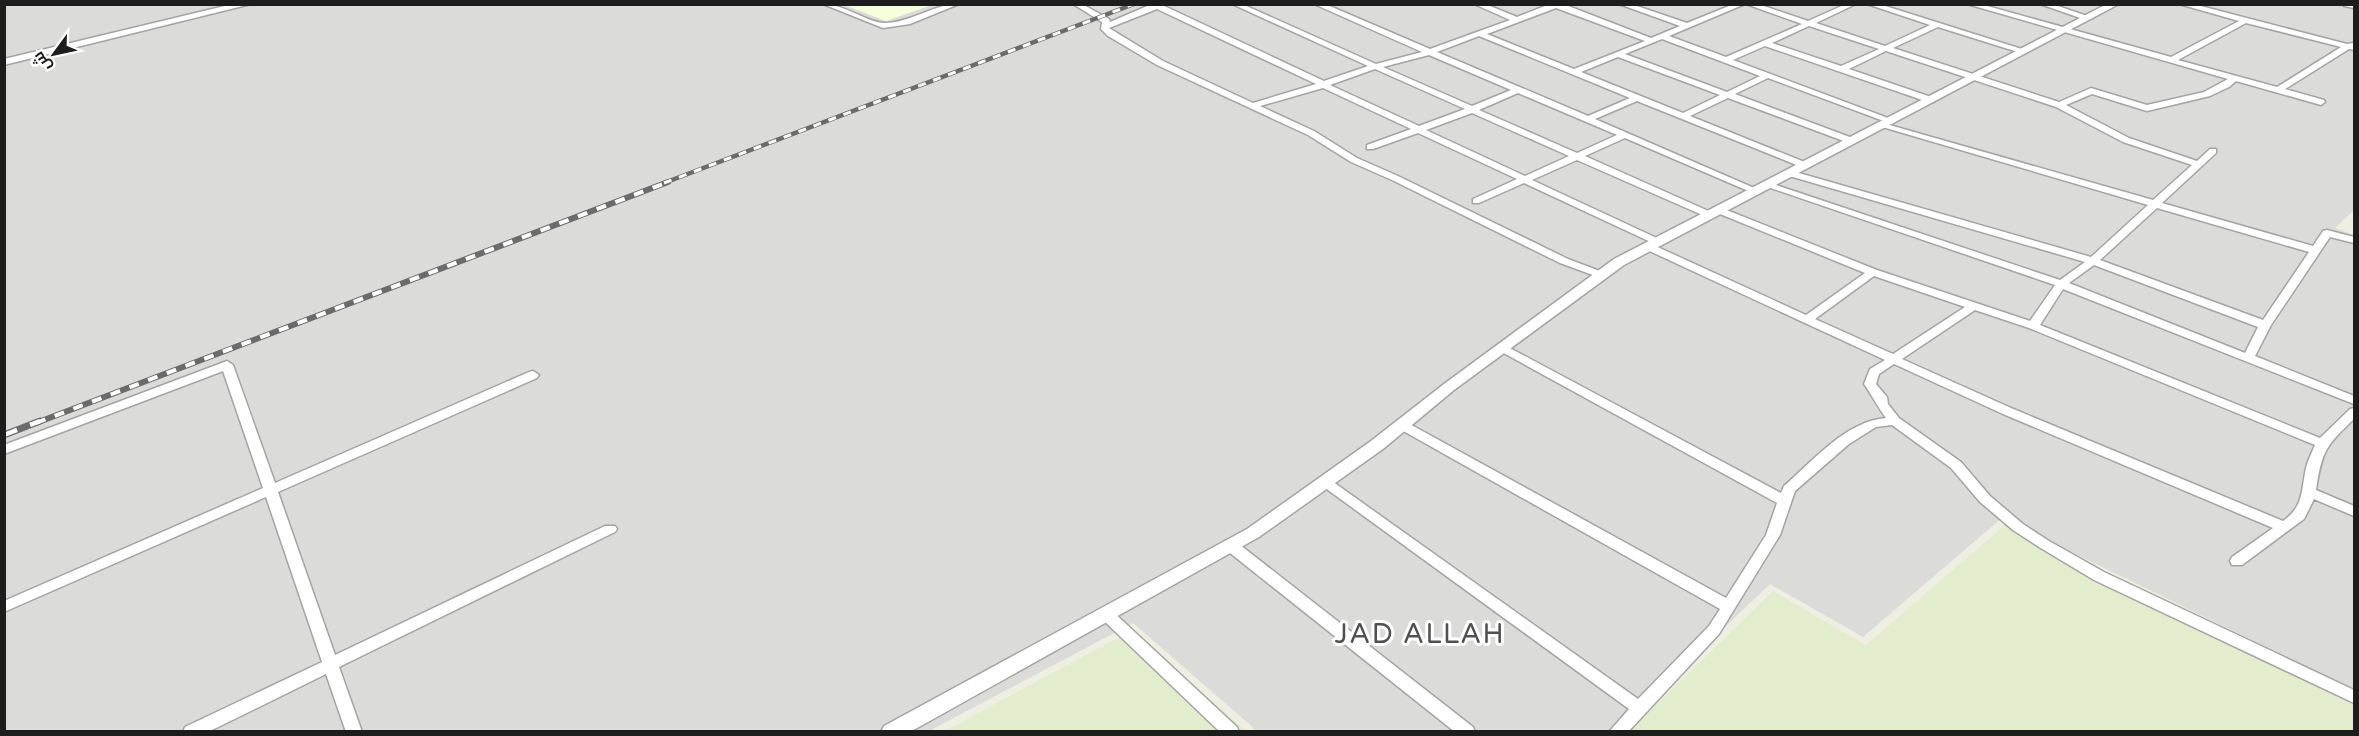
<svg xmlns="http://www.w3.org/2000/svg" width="2359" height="736" font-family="'Varela Round',Cairo,sans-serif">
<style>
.residential{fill:#dbdbda}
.education{fill:#f6ffdc}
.farmland{fill:#e3edce}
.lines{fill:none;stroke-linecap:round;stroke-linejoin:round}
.minor-casing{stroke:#a4a4a4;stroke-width:3}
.tertiary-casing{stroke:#a4a4a4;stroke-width:3}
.minor{fill:#fff;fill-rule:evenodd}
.tertiary{fill:#fff;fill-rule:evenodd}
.rail-far2-casing{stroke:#6b6b6b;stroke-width:4.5}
.rail-far1-casing{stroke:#6b6b6b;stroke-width:6}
.rail-casing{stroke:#6b6b6b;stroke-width:7}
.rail-far2{stroke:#fff;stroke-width:3;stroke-dasharray:8;stroke-linecap:butt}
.rail-far1{stroke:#fff;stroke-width:4;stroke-dasharray:10;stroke-linecap:butt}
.rail{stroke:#fff;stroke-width:4.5;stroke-dasharray:14;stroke-linecap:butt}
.labels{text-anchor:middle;stroke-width:6;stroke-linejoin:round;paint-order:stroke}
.near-quarter-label{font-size:28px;letter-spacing:1.5px;fill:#505050;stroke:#fff}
</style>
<rect width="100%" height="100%" fill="#efeee3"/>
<!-- residential -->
<path class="residential" d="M4,5H2354V210L2335,228L2354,235V690L2002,518L1863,637L1770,584L1616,731H1257L1133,623L929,731H5Z"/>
<!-- education -->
<path class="education" d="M844,5H932L886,21Z"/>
<!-- farmland -->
<g class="farmland">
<path d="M2006,524L2354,695V731L1628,732L1773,591L1866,645Z"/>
<path d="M1132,630L1246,731L943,732Z"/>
</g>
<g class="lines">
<!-- minor casing -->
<g class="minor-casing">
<g id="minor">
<path d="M823,4C845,4 869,24 886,23C912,22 934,4 959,4L910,24L883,28Z"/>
<path d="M1073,4H1082L1109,19L1110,22L1152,4H1160L1324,81L1368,66L1232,4H1242L1376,64L1422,52L1314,4H1325L1430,49L1510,20L1474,4H1485L1517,17L1550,4H1563L1651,38L1680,26L1619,4H1631L1687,23L1734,4H1745L1669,36L1726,57L1802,24L1746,4H1758L1808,21L1846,4H1856L1816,23L1885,46L1930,25L1867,4H1879L2028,51L2021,53L1938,27L1893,48L2059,102L2091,88L2147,105L2204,92L2228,79L1967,4H1980L2171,57L2239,21L2179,4H2193L2347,44L2353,43L2354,50L2349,49L2285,89L2324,100L2325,102L2321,105L2236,81L2229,87L2210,96L2147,111L2092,94L2066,105L2129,138L2197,161L2210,149H2216V153L2162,203L2313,246L2323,231L2327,230L2354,237V243L2330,237L2271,325L2255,356L2354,396V404L2063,289L2040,325L2320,438L2350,409L2354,408V419C2326,446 2322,450 2316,490L2354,506V516L2314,499L2304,519L2242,565H2232L2230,561L2232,557L2273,528L2003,414L1894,364L1879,374L1876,384L1887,397L1888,404L1899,418L1961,462L1990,496L2023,524L2049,541L2104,572L2354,690V703L2094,580L2039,547L2013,530L1980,502L1951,468L1892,425L1876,427L1849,444L1795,491L1780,535L1719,634L1628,732H1609L1629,709L1317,482L1319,479H1329L1638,699L1709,626L1720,609L1398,428L1396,425L1398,422H1406L1726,598L1766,535L1777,503L1498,350L1496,348L1498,346H1506L1781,493L1784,486C1813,461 1846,421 1886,418C1877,406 1872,395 1864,384L1870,369L1885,360L1643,248L1642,246L1643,244H1651L1806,315L1865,273L1715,212V208L1719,207L1877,270L2030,321L2055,285L1762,185L1767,182L1770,183L2060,280L2085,262L1786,175L1784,173L1789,170L1792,171L2091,257L2148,205L1879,126L1880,124H1886L2153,200L2192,165L2123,142L2056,107L1886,51L1849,69L1934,98V102H1928L1765,46L1733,60L1896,121L1892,124L1889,123L1768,78L1735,94L1855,139V143H1849L1728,98L1690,116L1807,163L1809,165L1804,168L1637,101L1595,119L1761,191L1756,194L1753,193L1625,138L1585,156L1713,213L1714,215L1709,218L1577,160L1532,180L1661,240L1662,242L1657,245L1524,183L1479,203H1473V199L1517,179L1418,133L1373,149H1367V145L1411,129L1323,88L1260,106L1314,131L1357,158L1398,176L1568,259L1605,273L1606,275L1605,277L1601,278L1560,263L1392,180L1351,162L1308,135L1157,65L1108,36L1101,29L1102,22ZM1556,8L1645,41L1574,69L1487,34ZM1157,9L1316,84L1253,103L1163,61L1109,28ZM2246,23L2341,47L2277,87L2178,60ZM1809,26L1879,49L1841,66L1772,43ZM1479,36L1630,98L1588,116L1437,52ZM1662,39L1760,76L1727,92L1625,54ZM1429,55L1511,90L1472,106L1383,67ZM1618,57L1720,95L1683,113L1581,72ZM1375,69L1465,109L1419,126L1330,85ZM1518,93L1617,135L1577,153L1479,110ZM1472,113L1569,156L1525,176L1426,130ZM2157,208L2309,252L2263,320L2100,260ZM2094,265L2258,327L2245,353L2069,283ZM1874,276L1965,307L1893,354L1815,319ZM1975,310L2029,328L2315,445C2312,452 2308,460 2306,468C2301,491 2304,506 2283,521L2011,408L1902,359Z"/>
<path d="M2040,4H2052L2093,18L2086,20Z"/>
<path d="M2344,4H2354V8L2344,6Z"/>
<path d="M227,361L233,365L275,483L529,372L533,371L539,375L537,378L278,492L335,655L605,526H615L617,529L615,532L339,667L362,732H346L326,674L208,732H183L185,727L322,662L266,497L4,612V601L263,488L223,371L4,454V445Z"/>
<path d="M1230,540L1235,541L1473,727L1475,732H1455L1225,549L1223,545L1225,541Z"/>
<path d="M1106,608L1111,610L1237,727L1239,732H1220L1101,618L1098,614L1101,610Z"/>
</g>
</g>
<!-- tertiary casing -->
<g class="tertiary-casing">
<g id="tertiary">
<path d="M233,4H251L4,65V59Z"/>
<path d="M2107,4H2119L1624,265L1454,390L1383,449L1259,537L910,732H881L884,726L1247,529L1371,441L1444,384L1614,259Z"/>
</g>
</g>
<!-- minor -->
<use href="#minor" class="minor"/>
<!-- tertiary -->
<use href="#tertiary" class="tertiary"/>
<!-- rail-far2 casing -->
<g class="rail-far2-casing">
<path id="rail-far2" d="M664,183L1134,4"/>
</g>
<!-- rail-far1 casing -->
<g class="rail-far1-casing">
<path id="rail-far1" d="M36,423L668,182"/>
</g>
<!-- rail casing -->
<g class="rail-casing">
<path id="rail" d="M4,435L40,421"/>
</g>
<!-- rail-far2 -->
<use href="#rail-far2" class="rail-far2"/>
<!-- rail-far1 -->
<use href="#rail-far1" class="rail-far1"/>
<!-- rail -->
<use href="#rail" class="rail"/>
</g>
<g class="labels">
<!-- near-quarter labels -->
<g class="near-quarter-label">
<text x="1420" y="643">JAD ALLAH</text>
</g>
</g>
<!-- border -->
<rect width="2359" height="736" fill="none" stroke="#1d1d1d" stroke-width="12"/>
<!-- north arrow -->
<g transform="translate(54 54) rotate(237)" stroke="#ffffff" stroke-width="4.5" paint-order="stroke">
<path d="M0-4.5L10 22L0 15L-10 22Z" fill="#1d1d1d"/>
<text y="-9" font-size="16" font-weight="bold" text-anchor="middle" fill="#1d1d1d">ش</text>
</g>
</svg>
